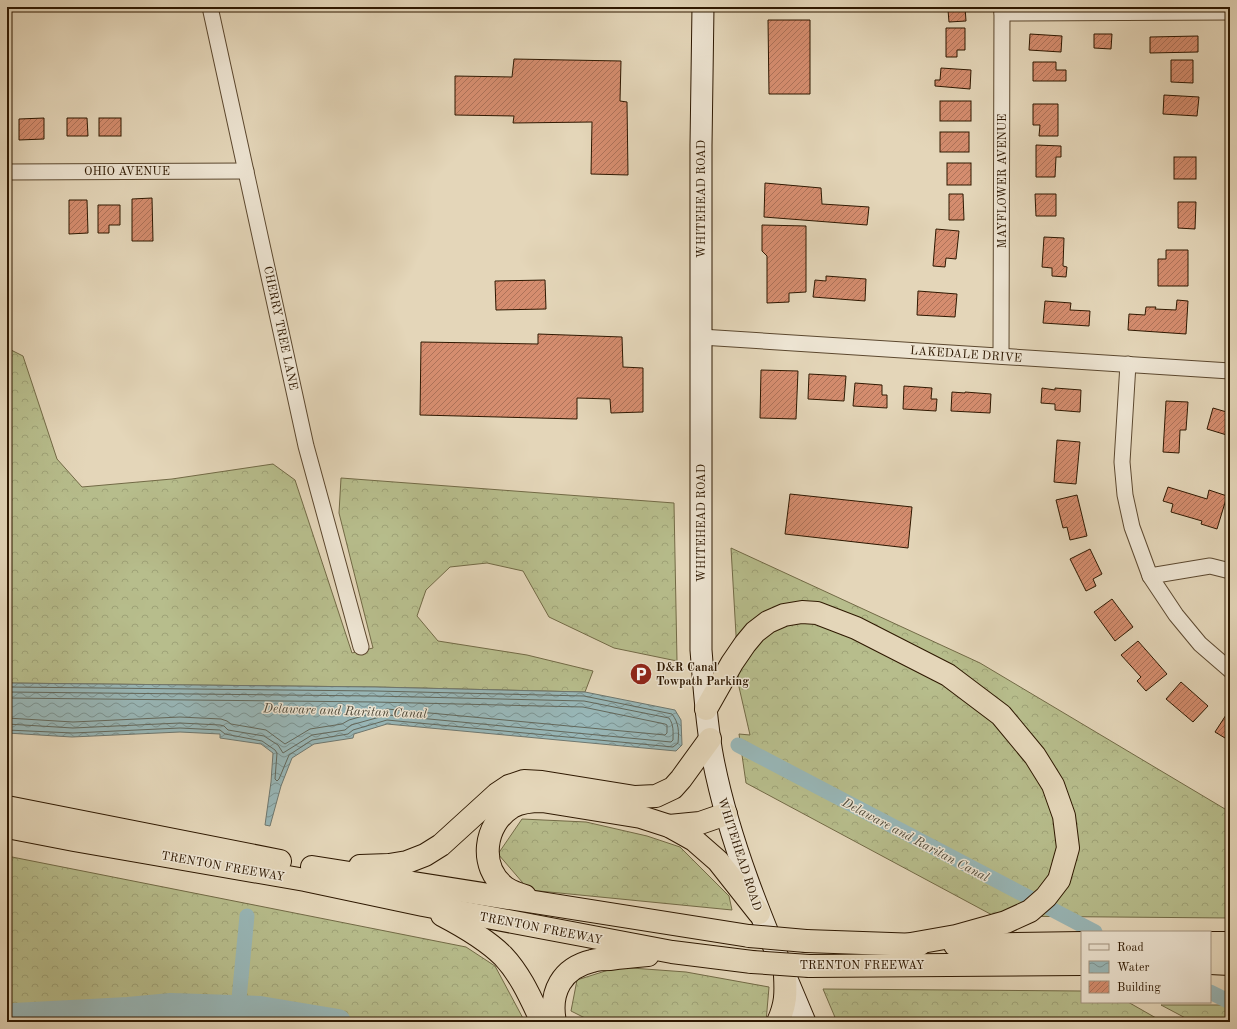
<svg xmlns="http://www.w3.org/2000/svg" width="1237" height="1029" font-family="'Old Standard TT',serif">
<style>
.forest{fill:url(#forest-crowns);stroke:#726a46}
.water{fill:url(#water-waves);stroke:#6e776f}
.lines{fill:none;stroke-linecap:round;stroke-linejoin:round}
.shore{stroke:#63685c;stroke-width:1}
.canal{stroke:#98b7b8;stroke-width:15}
.river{stroke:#98b7b8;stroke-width:26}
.building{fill:url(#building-hatch);stroke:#2e1801}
.minor-casing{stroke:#5c482f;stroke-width:17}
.secondary-casing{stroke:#2e1801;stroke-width:23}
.motorway-casing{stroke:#2e1801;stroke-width:24}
.minor{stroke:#ede4d2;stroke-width:15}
.secondary{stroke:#ede4d2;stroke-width:21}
.motorway{stroke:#e4d6b9;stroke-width:22}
.motorway-bridge-casing{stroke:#2e1801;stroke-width:24;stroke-linecap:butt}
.motorway-bridge{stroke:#e4d6b9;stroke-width:22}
.labels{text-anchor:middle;stroke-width:3;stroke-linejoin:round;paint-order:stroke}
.street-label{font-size:12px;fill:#2e1801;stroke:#ede4d2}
.poi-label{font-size:12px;font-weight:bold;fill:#2e1801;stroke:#ede4d2;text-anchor:start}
.water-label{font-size:13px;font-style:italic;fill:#4e4838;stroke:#ede4d2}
</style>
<defs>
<pattern id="forest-crowns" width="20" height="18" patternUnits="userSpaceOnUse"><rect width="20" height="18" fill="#b7bd8c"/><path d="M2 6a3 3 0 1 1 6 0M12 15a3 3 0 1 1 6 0" fill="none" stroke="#9ea277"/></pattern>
<pattern id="water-waves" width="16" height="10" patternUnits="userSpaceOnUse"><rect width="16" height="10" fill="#98b7b8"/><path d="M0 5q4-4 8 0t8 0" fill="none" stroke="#7c9493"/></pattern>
<pattern id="building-hatch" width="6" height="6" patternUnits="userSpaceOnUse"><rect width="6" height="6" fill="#d58d6f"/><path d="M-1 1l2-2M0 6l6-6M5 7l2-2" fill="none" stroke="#ad7259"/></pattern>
</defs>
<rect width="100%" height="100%" fill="#e4d6b9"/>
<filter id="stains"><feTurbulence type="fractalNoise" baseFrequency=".005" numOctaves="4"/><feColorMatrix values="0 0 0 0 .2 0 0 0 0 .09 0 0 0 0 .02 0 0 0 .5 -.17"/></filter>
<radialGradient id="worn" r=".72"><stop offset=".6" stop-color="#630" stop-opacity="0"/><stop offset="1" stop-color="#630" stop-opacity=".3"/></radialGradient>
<!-- forest -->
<g class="forest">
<path d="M7,348L23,356L57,459L82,487L172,479L273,464L295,480L352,653L373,648L339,513L341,478L674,503L677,661L614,648L549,617L523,571L487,563L450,567L426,590L417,616L438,641L527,655L593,671L585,692L375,687L7,683Z"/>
<path d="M731,548L980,663L1230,812V918L994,916L746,783L739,734L750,735L739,687Z"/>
<path d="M522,819L586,822L647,836L680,847L729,896L732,910L529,890L498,854Z"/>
<path d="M7,856L466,947L495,966L525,1022H7Z"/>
<path d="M618,967L686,972L769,987L766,1022H593L571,1011L577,980Z"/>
<path d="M823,989L1082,991V1002H1128L1163,1022H837Z"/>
<path d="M1161,1005H1230V1022H1193Z"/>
</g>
<!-- water -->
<path class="water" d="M7,683L375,687L585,692L675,710L681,720L682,745L676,751L387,724L354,734L353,738L314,744L292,758L281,786L270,826L265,825L271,782L273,753L261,744L220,738V734L180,732L72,737L7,733Z"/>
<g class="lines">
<!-- shore -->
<g class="shore">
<path d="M7,687L375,691L584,696L672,714C679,723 679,732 678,743L673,747L387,720L353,730L348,734L312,740L289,755L279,779L277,781L275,779L277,753L275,750L262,741L225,734L220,730L180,728L73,733L7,730"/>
<path d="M7,692L375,696L584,701L669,718C674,725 673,732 673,740L671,742L387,715L351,725L345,730L312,735L283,753L278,745L264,736L228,730L224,726L220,725L180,723L73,728L7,724"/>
<path d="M7,698L374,702L583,707L665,724L667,725V733L665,735L387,709L349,720L342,724L310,729L285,744L266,730L231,724L227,721L221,719L180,717L73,722L7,718"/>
</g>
<!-- canal -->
<g class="canal">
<path d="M738,745L1095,932"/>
<path d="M1210,992L1230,1002"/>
<path d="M238,1009L247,916"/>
</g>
<!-- river -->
<path class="river" d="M7,1018L14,1016L128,1010L171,1006L260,1009L338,1022"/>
</g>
<!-- building -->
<g class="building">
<path d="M942,7H965L966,21L949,22L948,10L942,11Z"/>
<path d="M768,20H810V94H769Z"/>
<path d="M946,28H965V50H957V57H946Z"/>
<path d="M1030,34L1062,36L1061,52L1029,50Z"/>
<path d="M1094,34H1112L1111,49L1094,48Z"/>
<path d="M1198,36V52L1150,53V37Z"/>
<path d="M514,59L621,61L620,101L627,102L628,175L591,174L592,122L513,123L514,116L455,115V76L512,77Z"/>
<path d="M1171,60H1193V83L1171,82Z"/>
<path d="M1033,62H1056V70H1066V81H1033Z"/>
<path d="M941,68L971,70L970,89L935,86V80H940Z"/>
<path d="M1164,95L1199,97L1197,116L1163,114Z"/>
<rect x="940" y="101" width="31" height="20"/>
<path d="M1033,104H1058V136H1039L1040,125H1033Z"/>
<path d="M44,118V139L19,140V119Z"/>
<path d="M67,118H87L88,136H67Z"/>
<rect x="99" y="118" width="22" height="18"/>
<rect x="940" y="132" width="29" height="20"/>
<path d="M1036,145L1061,146V157H1056L1055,177H1036Z"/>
<rect x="1174" y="157" width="22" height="22"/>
<rect x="947" y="163" width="24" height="22"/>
<path d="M765,183L821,188L822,204L869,207L867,225L764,217Z"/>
<path d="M949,194H963L964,220H949Z"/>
<path d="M1035,194H1056V216H1036Z"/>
<path d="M152,198L153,241H132V199Z"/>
<path d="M69,200H87L88,233L69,234Z"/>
<path d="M1178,202H1196L1195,229L1178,228Z"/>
<path d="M98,205H120V225H109V233H98Z"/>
<path d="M762,225L806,226V292L789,293V302L767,303V256L762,251Z"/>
<path d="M936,229L959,231L956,259L946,258L945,267L933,266Z"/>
<path d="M1044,237L1064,238L1063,266L1067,267L1066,277L1052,276V268L1042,267Z"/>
<path d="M1166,250H1188V286H1158V259H1166Z"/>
<path d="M826,276L866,279L865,301L813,297L815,280L826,281Z"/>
<path d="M545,280L546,309L496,310L495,281Z"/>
<path d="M918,291L957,294L955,317L917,315Z"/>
<path d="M1177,300L1188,301L1186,334L1128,330L1129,314L1145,315L1146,307H1156L1155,309L1176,310Z"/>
<path d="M1045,301L1071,303L1070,310L1090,311L1089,326L1043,323Z"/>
<path d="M538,334L622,337L623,367L643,368V412L611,413L610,399L577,398V419L420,415L421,342L538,344Z"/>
<path d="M761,370L798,371L796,419L760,418Z"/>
<path d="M809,374L846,376L844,401L808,399Z"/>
<path d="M855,383L882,385V395H887V408L853,406Z"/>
<path d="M904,386L932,388L931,399H937L936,411L903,409Z"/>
<path d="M1042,388L1055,390V388L1081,390L1080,412L1055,410V404L1041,403Z"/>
<path d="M952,392L965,393V392L991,394L990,413L951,411Z"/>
<path d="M1166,401L1188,402L1186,430H1180L1179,453L1163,452Z"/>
<path d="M1213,408L1230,413V436L1207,429Z"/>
<path d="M1057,440L1080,442L1076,484L1054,482Z"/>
<path d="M1168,487L1207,499L1209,490L1227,496L1217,529L1201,524L1202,521L1171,512L1173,504L1163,501Z"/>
<path d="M790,494L912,507L908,548L785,534Z"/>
<path d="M1077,495L1087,536L1070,540L1067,527L1063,528L1056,500Z"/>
<path d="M1090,549L1102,574L1093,579L1096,586L1086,591L1070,559Z"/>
<path d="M1112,599L1133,627L1115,641L1094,612Z"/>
<path d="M1138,641L1167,674L1146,691L1137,681L1141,677L1121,655Z"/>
<path d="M1181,682L1208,706L1193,722L1166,699Z"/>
<path d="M1226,715L1230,718V741L1215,732Z"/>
</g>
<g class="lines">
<!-- minor casing -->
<g class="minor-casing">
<g id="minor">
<path d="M210,7L306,446L361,647"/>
<path d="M1002,13L1230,12"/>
<path d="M7,172L246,171"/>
<path d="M701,337L1230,371"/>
<path d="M1001,356L1002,7"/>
<path d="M1128,364L1122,462L1125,495L1132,527L1150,576L1176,615L1200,644L1230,670"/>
<path d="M1150,576L1210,566L1230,571"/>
</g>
</g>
<!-- secondary casing -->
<g class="secondary-casing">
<path id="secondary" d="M703,7L701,145V650C704,686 706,723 713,759C731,851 769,936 805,1022"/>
</g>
<!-- motorway casing -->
<g class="motorway-casing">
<g id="motorway">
<path d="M706,709L732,663L745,644L755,632L768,622L784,615L802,612L817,613L856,628L948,675L1001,715L1035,756L1053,785L1064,816L1068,848L1059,880L1046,897L1030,911L1006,922L956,936L905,945"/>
<path d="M7,807L280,861"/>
<path d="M669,826L700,823L726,814"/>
<path d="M7,827L74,840L305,880L423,905L672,952L752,962"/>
<path d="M360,866L389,865L407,862L425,855L441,845L497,794L509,786L524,781L542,782L635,797L656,796L673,788L681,779L710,739"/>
<path d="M312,867L749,936"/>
<path d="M525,896C518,894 512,892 506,888C478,867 484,824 512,807C521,802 531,801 542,801L641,817L669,826L694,840L718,861L759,913"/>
<path d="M442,915C463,926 486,939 503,956C521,975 531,999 542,1022"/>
<path d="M806,941L919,945"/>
<path d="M1210,943H1230"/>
<path d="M955,945L1082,943"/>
<path d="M1210,963L1230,964"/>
<path d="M809,966L1082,964"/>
<path d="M555,1022C549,992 562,968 592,961C598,959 605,959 611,959C623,957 635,956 648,955"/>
<path d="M778,1022C786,1004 786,994 785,975"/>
</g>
</g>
<!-- minor -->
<use href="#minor" class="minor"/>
<!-- secondary -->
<use href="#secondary" class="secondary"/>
<!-- motorway -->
<use href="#motorway" class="motorway"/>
<!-- motorway-bridge casing -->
<g class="motorway-bridge-casing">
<g id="motorway-bridge">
<path d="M749,936L806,941"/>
<path d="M752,962L809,966"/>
</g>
</g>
<!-- motorway-bridge -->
<use href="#motorway-bridge" class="motorway-bridge"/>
</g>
<!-- icons -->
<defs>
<g id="parking-disc" transform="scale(1.15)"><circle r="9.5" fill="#8f2418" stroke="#ede4d2"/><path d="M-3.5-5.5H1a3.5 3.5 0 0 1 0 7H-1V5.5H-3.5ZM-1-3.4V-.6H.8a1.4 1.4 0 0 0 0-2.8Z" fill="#fff"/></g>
</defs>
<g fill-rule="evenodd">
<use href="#parking-disc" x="641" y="674"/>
</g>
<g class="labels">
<!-- street labels -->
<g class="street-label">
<text x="127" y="175">OHIO AVENUE</text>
<text transform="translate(1002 181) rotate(-90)" y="4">MAYFLOWER AVENUE</text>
<text transform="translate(701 199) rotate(-90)" y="4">WHITEHEAD ROAD</text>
<text transform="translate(281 328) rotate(78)" y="4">CHERRY TREE LANE</text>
<text transform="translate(966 354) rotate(4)" y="4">LAKEDALE DRIVE</text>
<text transform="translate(701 523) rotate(-90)" y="4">WHITEHEAD ROAD</text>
<text transform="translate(740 854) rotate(72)" y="4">WHITEHEAD ROAD</text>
<text transform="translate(223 866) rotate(10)" y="4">TRENTON FREEWAY</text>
<text transform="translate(541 928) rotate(11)" y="4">TRENTON FREEWAY</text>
<text x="862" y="969">TRENTON FREEWAY</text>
</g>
<!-- poi labels -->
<g class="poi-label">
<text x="656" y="671">D&amp;R Canal<tspan x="656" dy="14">Towpath Parking</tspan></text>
</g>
<!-- water labels -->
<g class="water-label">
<text transform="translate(345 710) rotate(2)" y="5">Delaware and Raritan Canal</text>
<text transform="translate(916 839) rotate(28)" y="5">Delaware and Raritan Canal</text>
</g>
</g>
<!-- margin -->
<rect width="1237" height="1029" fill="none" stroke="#e4d6b9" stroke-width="24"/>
<rect x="8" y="8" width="1221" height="1013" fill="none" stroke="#2e1801" stroke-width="2"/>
<rect x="12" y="12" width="1213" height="1005" fill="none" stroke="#2e1801"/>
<!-- legend -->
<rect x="1081" y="931" width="130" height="72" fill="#ede4d2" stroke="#a1927e"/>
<rect x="1089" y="944" width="20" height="6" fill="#ede4d2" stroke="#a1927e"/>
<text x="1117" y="951" font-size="12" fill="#2e1801">Road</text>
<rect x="1089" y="961" width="20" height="12" fill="url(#water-waves)" stroke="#a1927e"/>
<text x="1117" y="971" font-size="12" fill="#2e1801">Water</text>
<rect x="1089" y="981" width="20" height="12" fill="url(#building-hatch)" stroke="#a1927e"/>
<text x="1117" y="991" font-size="12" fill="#2e1801">Building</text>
<rect width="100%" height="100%" filter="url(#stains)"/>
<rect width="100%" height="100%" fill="url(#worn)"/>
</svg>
